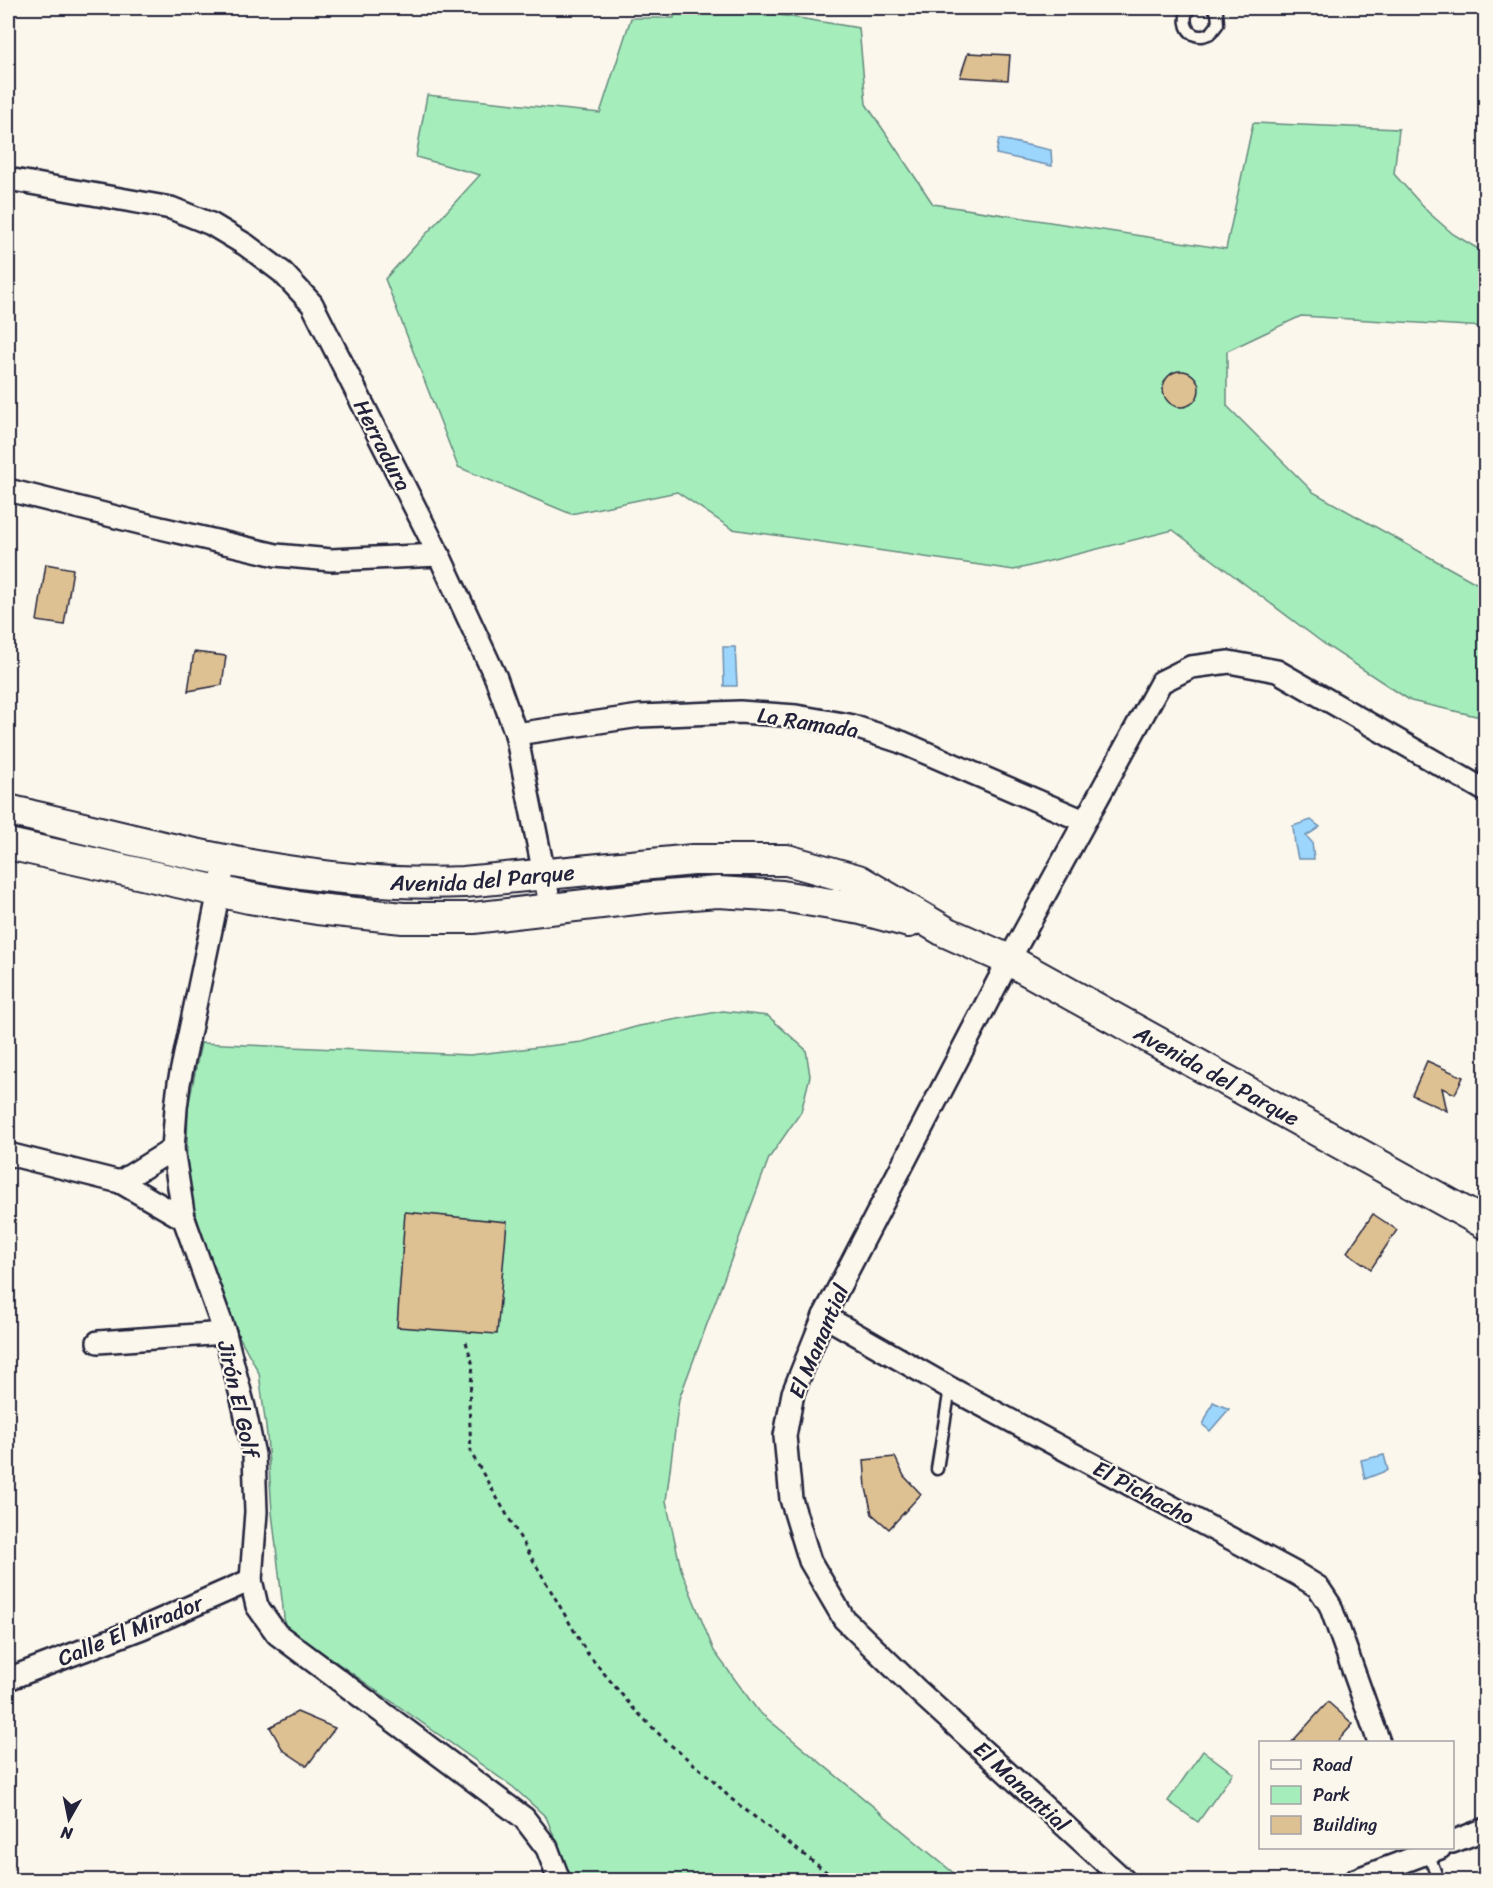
<svg xmlns="http://www.w3.org/2000/svg" width="1493" height="1888" font-family="Sriracha,sans-serif">
<style>
.green{fill:#a5eebc;stroke:#64887c;stroke-width:1.5}
.water{fill:#9dd6fd;stroke:#6c8eaf;stroke-width:1.5}
.building{fill:#dec192;stroke:#22223b;stroke-width:1.5}
.lines{fill:none;stroke-linecap:round;stroke-linejoin:round}
.lane-casing{stroke:#22223b;stroke-width:15}
.street-casing{stroke:#22223b;stroke-width:26}
.secondary-casing{stroke:#22223b;stroke-width:34}
.path{stroke:#22223b;stroke-width:3;stroke-dasharray:4.5 4.5;stroke-linecap:butt}
.lane{stroke:#fbf7ec;stroke-width:10}
.street{stroke:#fbf7ec;stroke-width:21}
.secondary{stroke:#fbf7ec;stroke-width:30}
.labels{text-anchor:middle;stroke-width:4.5;stroke-linejoin:round;paint-order:stroke}
.street-label{font-size:22px;fill:#22223b;stroke:#fbf7ec}
</style>
<rect width="100%" height="100%" fill="#fbf7ec"/>
<filter id="ink" filterUnits="userSpaceOnUse"><feTurbulence type="fractalNoise" baseFrequency=".0167" numOctaves="2"/><feDisplacementMap in="SourceGraphic" scale="12" xChannelSelector="R" yChannelSelector="G"/><feConvolveMatrix kernelMatrix="1 2 1 2 8 2 1 2 1" color-interpolation-filters="sRGB"/></filter>
<g filter="url(#ink)">
<!-- green -->
<g class="green">
<path d="M674,8H736L859,28L866,104L933,204L1226,249L1253,123L1399,129L1394,174L1428,212L1453,234L1485,253V327L1301,316L1227,351V406L1313,492L1485,588V718L1411,701L1327,646L1173,530L1014,570L732,529L677,492L571,514L458,467L385,279L480,175L416,157L427,95L600,113L631,18H674Z"/>
<path d="M723,1011L768,1016L806,1050L810,1076L801,1112L769,1158L679,1399L666,1501L681,1569L714,1651L758,1711L962,1880H567L563,1858L546,1817L513,1787L285,1626L272,1512L267,1435L259,1373L233,1325L210,1261L186,1183L188,1107L201,1043L470,1055L582,1042L639,1026Z"/>
<path d="M1203,1751L1233,1773L1198,1822L1168,1801Z"/>
</g>
<!-- water -->
<g class="water">
<path d="M999,139L1051,150L1052,166L996,154Z"/>
<path d="M723,647H735L737,686H724Z"/>
<path d="M1311,820L1320,827L1306,836L1312,842L1314,859H1298L1295,845L1293,826Z"/>
<path d="M1213,1402L1229,1409L1210,1431L1203,1425Z"/>
<path d="M1384,1455L1388,1470L1365,1479L1361,1460Z"/>
</g>
<!-- building -->
<g class="building">
<path d="M968,53L1010,55L1008,80L960,77Z"/>
<circle cx="1181" cy="389" r="18"/>
<path d="M46,564L73,569L64,625L37,621Z"/>
<path d="M194,652L226,656L222,685L188,691Z"/>
<path d="M1427,1061L1463,1077L1455,1094L1442,1088L1447,1111L1412,1095Z"/>
<path d="M405,1212L507,1222L497,1334L397,1327Z"/>
<path d="M1373,1214L1397,1230L1371,1269L1347,1252Z"/>
<path d="M895,1457L904,1476L921,1494L889,1529L872,1514L866,1488L864,1460Z"/>
<path d="M1328,1702L1353,1724L1336,1743H1291Z"/>
<path d="M297,1712L335,1728L307,1766L283,1750L270,1727Z"/>
</g>
<g class="lines">
<!-- lane casing -->
<g class="lane-casing">
<g id="lane">
<path d="M1190,8C1181,18 1186,37 1202,36C1205,36 1208,34 1211,33L1218,24L1217,12L1213,8"/>
<path d="M937,1469L950,1388"/>
<path d="M1428,1852L1438,1880"/>
</g>
</g>
<!-- street casing -->
<g class="street-casing">
<g id="street">
<path d="M8,179L171,208L211,224L246,245L282,272L312,304L439,555L496,678L516,734L551,909"/>
<path d="M8,490L148,525L276,555L331,560L439,555"/>
<path d="M516,734L640,716L740,712L796,716L849,725L901,742L1084,821"/>
<path d="M222,877L179,1083L176,1108L173,1149L184,1219L225,1333L244,1407L254,1455L256,1512L251,1580L257,1606L277,1634L524,1818L547,1848L559,1880"/>
<path d="M173,1149L120,1182L184,1219"/>
<path d="M8,1154L120,1182"/>
<path d="M824,1316L950,1388L1297,1574L1318,1587L1330,1605L1379,1742"/>
<path d="M98,1342L225,1333"/>
<path d="M8,1679L142,1628L251,1580"/>
<path d="M1452,1842L1486,1829"/>
<path d="M1124,1880L917,1690L844,1619L810,1561L791,1499L785,1436L793,1393L824,1316L1009,960L1161,682L1191,667L1229,662L1277,671L1486,791"/>
<path d="M1355,1880L1440,1848"/>
</g>
</g>
<!-- secondary casing -->
<g class="secondary-casing">
<g id="secondary">
<path id="s1" d="M8,810C157,845 309,889 464,882L693,860H787L858,880L946,932L1009,960L1486,1224"/>
<path d="M8,844L249,898L317,909L403,918H473L653,897L718,892L782,896L861,909L909,922"/>
</g>
</g>
<!-- path -->
<path class="path" d="M466,1342L473,1365L469,1402L471,1453L587,1653L633,1708L667,1742L712,1779L730,1798L837,1880"/>
<!-- lane -->
<use href="#lane" class="lane"/>
<!-- street -->
<use href="#street" class="street"/>
<!-- secondary -->
<use href="#secondary" class="secondary"/>
</g>
</g>
<g class="labels">
<!-- street labels -->
<g class="street-label">
<text transform="translate(383 445) rotate(63)" y="8">Herradura</text>
<text transform="translate(808 722) rotate(9)" y="8">La Ramada</text>
<text dy="8" stroke="none"><textPath href="#s1" startOffset="482">Avenida del Parque</textPath></text>
<text dy="8" stroke="none"><textPath href="#s1" startOffset="1270">Avenida del Parque</textPath></text>
<text transform="translate(818 1341) rotate(-67)" y="8">El Manantial</text>
<text transform="translate(239 1399) rotate(77)" y="8">Jirón El Golf</text>
<text transform="translate(1144 1492) rotate(28)" y="8">El Pichacho</text>
<text transform="translate(130 1630) rotate(-22)" y="8">Calle El Mirador</text>
<text transform="translate(1022 1786) rotate(43)" y="8">El Manantial</text>
</g>
</g>
<!-- margin -->
<rect width="1493" height="1888" fill="none" stroke="#fbf7ec" stroke-width="30"/>
<rect x="15" y="15" width="1463" height="1858" fill="none" stroke="#22223b" stroke-width="2" filter="url(#ink)"/>
<!-- legend -->
<rect x="1259" y="1741" width="195" height="108" fill="#fbf7ec" stroke="#a4a2a5" stroke-width="1.5"/>
<rect x="1271" y="1760" width="30" height="9" fill="#fbf7ec" stroke="#a4a2a5" stroke-width="1.5"/>
<text x="1313" y="1771" font-size="18" fill="#22223b">Road</text>
<rect x="1271" y="1786" width="30" height="18" fill="#a5eebc" stroke="#a4a2a5" stroke-width="1.5"/>
<text x="1313" y="1801" font-size="18" fill="#22223b">Park</text>
<rect x="1271" y="1816" width="30" height="18" fill="#dec192" stroke="#a4a2a5" stroke-width="1.5"/>
<text x="1313" y="1831" font-size="18" fill="#22223b">Building</text>
<!-- north arrow -->
<g transform="translate(69 1819) rotate(189)" stroke="#fbf7ec" stroke-width="4.5" paint-order="stroke">
<path d="M0-4.5L10 22L0 15L-10 22Z" fill="#22223b"/>
<text y="-9" font-size="16" font-weight="bold" text-anchor="middle" fill="#22223b">N</text>
</g>
</svg>
